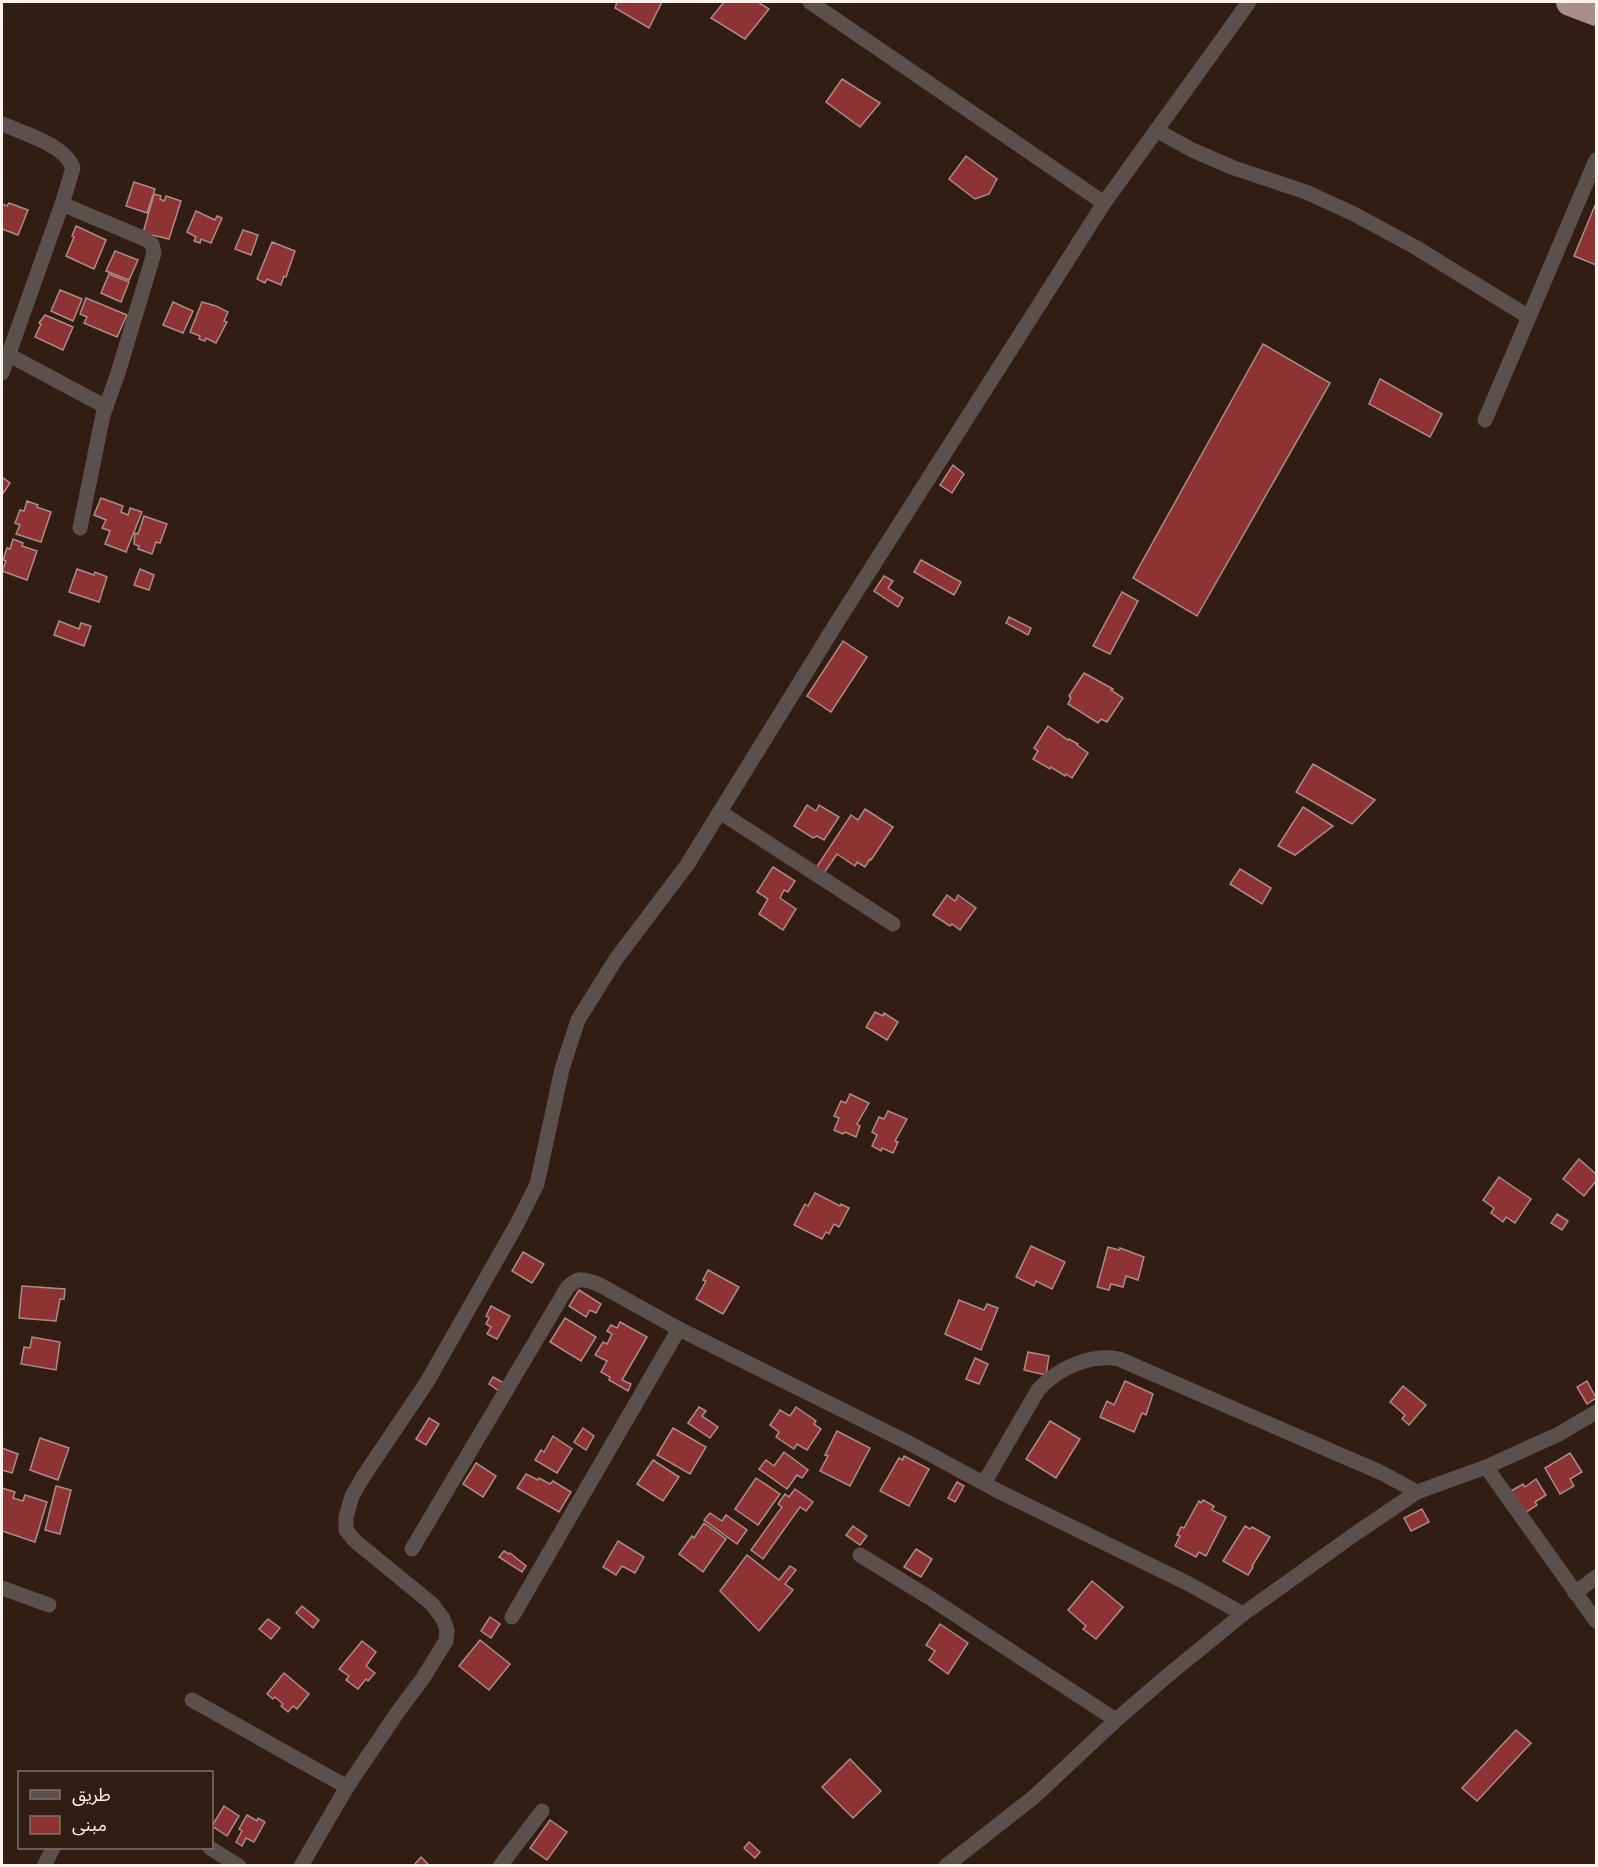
<svg xmlns="http://www.w3.org/2000/svg" width="1598" height="1867" font-family="Raleway,'Noto Sans Arabic',sans-serif">
<style>
.building{fill:#8e3334;stroke:#ac8c8a;stroke-width:1.5}
.lines{fill:none;stroke-linecap:round;stroke-linejoin:round}
.street{stroke:#5c504f;stroke-width:15}
.highway{stroke:#ac8d8d;stroke-width:28}
</style>
<rect width="100%" height="100%" fill="#311d11"/>
<!-- building -->
<g class="building">
<path d="M617,2H662L649,28L615,8Z"/>
<path d="M724,2H758L769,9L745,39L711,18Z"/>
<path d="M842,79L880,103L860,127L826,102Z"/>
<path d="M966,156L997,179L989,194L975,199L949,179Z"/>
<path d="M134,182L155,189L147,213L126,206Z"/>
<path d="M154,194L161,196L160,199L164,201L166,196L181,201L169,239L143,233Z"/>
<path d="M9,203L28,210L18,235L2,229V204L7,206Z"/>
<path d="M1596,203V265L1574,256Z"/>
<path d="M196,211L215,220L217,216L222,218L211,243L201,239L200,243L194,241L196,237L187,232Z"/>
<path d="M76,226L106,240L94,269L66,256L74,237L72,236Z"/>
<path d="M243,230L258,235L251,255L235,249Z"/>
<path d="M272,242L295,251L286,277L284,276L281,285L267,279L265,283L257,279Z"/>
<path d="M115,251L138,260L129,280L106,271Z"/>
<path d="M109,274L129,282L121,302L101,293Z"/>
<path d="M60,290L82,299L73,321L51,311Z"/>
<path d="M86,298L127,315L117,337L84,323L87,317L80,314Z"/>
<path d="M173,302L193,311L183,333L163,325Z"/>
<path d="M202,302L216,306L228,312L224,321L227,322L216,343L206,338L205,341L199,339L200,336L190,332Z"/>
<path d="M45,315L73,327L63,350L35,337L41,324L39,323Z"/>
<path d="M1263,344L1330,383L1197,616L1133,578Z"/>
<path d="M1380,379L1442,414L1430,437L1369,404Z"/>
<path d="M953,465L964,474L952,493L940,485Z"/>
<path d="M2,477L10,483L2,495Z"/>
<path d="M101,498L123,506L121,512L128,515L130,508L142,512L126,552L105,544L110,531L102,528L106,520L94,515Z"/>
<path d="M27,501L38,505L37,507L51,512L41,542L16,534L20,525L15,523L20,510L24,511Z"/>
<path d="M144,516L167,524L160,543L156,542L152,554L138,549L139,546L134,544L135,533L138,534Z"/>
<path d="M13,539L23,543L22,546L37,551L27,580L2,571L6,561L3,560L7,548L10,549Z"/>
<path d="M921,560L961,582L954,595L914,572Z"/>
<path d="M77,569L94,575L95,572L107,577L99,602L69,592Z"/>
<path d="M140,569L154,575L149,590L134,585Z"/>
<path d="M884,576L893,581L888,588L903,598L898,607L874,591Z"/>
<path d="M1122,592L1138,601L1110,654L1093,646Z"/>
<path d="M1009,617L1031,628L1028,635L1006,623Z"/>
<path d="M59,621L79,629L81,623L91,626L84,646L54,635Z"/>
<path d="M843,641L867,657L831,712L807,696Z"/>
<path d="M1084,673L1113,689L1111,690L1123,698L1107,722L1101,719L1098,723L1068,704L1071,698L1069,696Z"/>
<path d="M1048,726L1068,740L1069,739L1078,744L1077,745L1088,753L1072,778L1066,774L1065,776L1051,767L1050,769L1033,759L1038,751L1034,748Z"/>
<path d="M1313,764L1375,800L1352,824L1296,792Z"/>
<path d="M807,805L816,811L819,805L839,817L824,840L817,836L813,838L794,826Z"/>
<path d="M1303,807L1333,826L1295,855L1278,846Z"/>
<path d="M865,809L893,827L871,860L870,859L865,867L857,862L855,866L837,854L824,873L816,868L851,815L858,820Z"/>
<path d="M773,867L795,881L788,892L784,890L780,898L796,909L783,930L759,914L768,899L757,892Z"/>
<path d="M1240,869L1271,888L1262,904L1230,884Z"/>
<path d="M947,895L955,901L958,895L976,908L960,930L952,924L950,926L933,915Z"/>
<path d="M875,1012L883,1016L884,1013L898,1022L887,1040L866,1027Z"/>
<path d="M850,1094L869,1103L857,1124L860,1126L856,1137L845,1132L843,1134L834,1130L839,1118L834,1116L841,1101L846,1103Z"/>
<path d="M888,1111L907,1119L895,1141L898,1142L893,1153L882,1148L881,1151L872,1146L877,1135L872,1132L879,1117L884,1119Z"/>
<path d="M1579,1159L1596,1174V1181L1584,1196L1563,1179Z"/>
<path d="M1499,1177L1531,1199L1515,1223L1506,1217L1503,1222L1491,1213L1494,1208L1483,1200Z"/>
<path d="M815,1193L840,1206L841,1204L849,1208L839,1227L834,1224L829,1234L826,1232L822,1239L794,1225L805,1204L808,1206Z"/>
<path d="M1557,1214L1568,1221L1562,1230L1551,1223Z"/>
<path d="M1031,1246L1065,1262L1052,1289L1036,1281L1034,1286L1016,1277Z"/>
<path d="M1108,1247L1119,1250L1120,1248L1144,1257L1138,1280L1126,1276L1123,1287L1111,1284L1109,1290L1097,1287Z"/>
<path d="M523,1252L544,1264L532,1283L512,1271Z"/>
<path d="M708,1270L739,1287L723,1314L696,1299L706,1281L703,1280Z"/>
<path d="M22,1286L65,1289L64,1299H60L56,1321L19,1318Z"/>
<path d="M579,1290L601,1304L596,1313L590,1310L586,1317L569,1306Z"/>
<path d="M959,1300L984,1310L987,1304L998,1308L981,1350L945,1334Z"/>
<path d="M491,1306L510,1316L497,1339L487,1334L491,1327L486,1324L489,1318L486,1316Z"/>
<path d="M565,1318L596,1337L581,1361L550,1342Z"/>
<path d="M620,1322L647,1337L622,1380L631,1384L628,1391L609,1380L610,1377L601,1372L607,1361L595,1355L603,1342L607,1344L612,1334L607,1331L611,1325L617,1328Z"/>
<path d="M32,1337L60,1342L56,1370L21,1364L24,1347L30,1348Z"/>
<path d="M1028,1352L1049,1356L1046,1375L1024,1370Z"/>
<path d="M975,1358L988,1364L979,1384L966,1379Z"/>
<path d="M493,1377L504,1383L499,1391L489,1384Z"/>
<path d="M1125,1381L1153,1394L1146,1415L1142,1413L1134,1432L1100,1417L1107,1401L1114,1405Z"/>
<path d="M1587,1381L1596,1398L1587,1404L1577,1387Z"/>
<path d="M1403,1386L1426,1405L1409,1425L1402,1419L1405,1415L1390,1402Z"/>
<path d="M699,1407L706,1411L702,1416L718,1427L710,1438L688,1423Z"/>
<path d="M796,1407L816,1421L814,1424L821,1429L807,1450L797,1444L794,1449L776,1437L779,1432L770,1425L780,1410L790,1416Z"/>
<path d="M429,1418L439,1424L426,1445L416,1439Z"/>
<path d="M1050,1421L1080,1439L1056,1478L1026,1459Z"/>
<path d="M583,1428L594,1436L586,1450L574,1442Z"/>
<path d="M673,1428L706,1447L690,1474L657,1455Z"/>
<path d="M837,1431L870,1448L850,1486L820,1471L828,1456L825,1455Z"/>
<path d="M553,1436L572,1449L557,1473L535,1460L541,1450L544,1452Z"/>
<path d="M40,1438L69,1448L58,1480L30,1470Z"/>
<path d="M2,1448L18,1454L12,1473L2,1470Z"/>
<path d="M784,1452L808,1470L802,1478L797,1475L787,1489L759,1469L766,1460L774,1466Z"/>
<path d="M1570,1453L1582,1472L1570,1479L1574,1486L1560,1494L1545,1468Z"/>
<path d="M904,1456L929,1469L909,1506L880,1491L899,1458L903,1460Z"/>
<path d="M653,1460L679,1477L663,1501L637,1484Z"/>
<path d="M476,1463L496,1476L483,1497L463,1484Z"/>
<path d="M526,1474L538,1480L539,1478L550,1484L553,1481L571,1492L559,1512L517,1488Z"/>
<path d="M756,1478L780,1494L758,1525L735,1509Z"/>
<path d="M1536,1479L1546,1495L1535,1502L1537,1505L1525,1513L1511,1491L1523,1484L1525,1487Z"/>
<path d="M957,1482L964,1486L955,1502L948,1498Z"/>
<path d="M56,1486L71,1490L60,1534L45,1530Z"/>
<path d="M2,1488L15,1492L13,1498L23,1501L25,1495L47,1502L35,1542L2,1531Z"/>
<path d="M795,1489L813,1502L806,1511L800,1507L763,1559L751,1550L782,1507L778,1504L785,1494L789,1497Z"/>
<path d="M1203,1500L1214,1506L1212,1510L1226,1517L1206,1556L1199,1552L1196,1557L1175,1546L1180,1536L1177,1535L1181,1527L1184,1528L1199,1501L1201,1503Z"/>
<path d="M1422,1509L1429,1522L1411,1531L1404,1518Z"/>
<path d="M710,1513L722,1521L726,1515L747,1530L737,1544L704,1520Z"/>
<path d="M704,1523L726,1539L703,1572L679,1554L692,1536L694,1538Z"/>
<path d="M853,1526L867,1536L860,1545L846,1535Z"/>
<path d="M1245,1526L1250,1529L1252,1527L1270,1537L1252,1566L1253,1567L1248,1575L1223,1561Z"/>
<path d="M618,1541L644,1557L635,1573L622,1566L616,1575L603,1567Z"/>
<path d="M916,1549L932,1559L921,1577L904,1567Z"/>
<path d="M504,1551L509,1554L510,1553L526,1566L522,1572L499,1557Z"/>
<path d="M747,1555L779,1580L790,1566L796,1570L785,1584L793,1590L759,1631L720,1591Z"/>
<path d="M1092,1581L1123,1607L1096,1639L1083,1629L1086,1626L1068,1610Z"/>
<path d="M302,1606L319,1620L313,1628L296,1613Z"/>
<path d="M490,1617L500,1624L491,1638L481,1631Z"/>
<path d="M268,1619L280,1628L271,1639L259,1629Z"/>
<path d="M940,1624L968,1643L948,1674L929,1660L935,1651L926,1645Z"/>
<path d="M480,1640L510,1664L489,1690L459,1666Z"/>
<path d="M362,1641L376,1652L366,1666L375,1673L368,1681L366,1679L358,1689L346,1680L349,1676L339,1669Z"/>
<path d="M284,1673L309,1694L297,1709L293,1706L288,1712L281,1706L283,1704L275,1697L273,1699L267,1694Z"/>
<path d="M1516,1730L1531,1743L1477,1801L1462,1788Z"/>
<path d="M850,1759L881,1791L853,1818L822,1787Z"/>
<path d="M224,1806L239,1816L227,1836L212,1826Z"/>
<path d="M247,1815L257,1821L258,1818L265,1822L254,1842L246,1838L242,1846L236,1842L242,1831L239,1829Z"/>
<path d="M550,1820L567,1832L547,1860L530,1848Z"/>
<path d="M749,1842L760,1852L755,1858L744,1848Z"/>
<path d="M421,1857L430,1866H413Z"/>
</g>
<g class="lines">
<!-- street -->
<g class="street">
<path d="M810,2L1104,203"/>
<path d="M2,124C23,133 65,145 73,168L62,204L2,373"/>
<path d="M1156,130L1192,150L1234,168L1306,192L1354,214L1415,247L1529,317"/>
<path d="M62,204L145,239L152,244L154,253L118,373L103,415L80,528"/>
<path d="M9,355L106,407"/>
<path d="M1485,420L1596,160"/>
<path d="M720,812L893,924"/>
<path d="M1486,1467L1596,1621"/>
<path d="M984,1483L1038,1390C1057,1369 1090,1353 1119,1359L1382,1473L1417,1492"/>
<path d="M412,1549L567,1288C578,1276 583,1279 598,1284L679,1329L911,1444L998,1491L1189,1584L1243,1614"/>
<path d="M860,1555L930,1598L1116,1720"/>
<path d="M2,1588L49,1605"/>
<path d="M1575,1593L1596,1577"/>
<path d="M512,1617L679,1329"/>
<path d="M192,1700L347,1787"/>
<path d="M210,1848L239,1866"/>
<path d="M44,1866L53,1848"/>
<path d="M301,1866L347,1787L397,1713L423,1678L446,1641L447,1630L443,1619L432,1604L355,1541L346,1530V1517L352,1496L363,1477L427,1382L517,1224L537,1184L562,1069L578,1020L616,959L687,865L839,619L1104,203L1249,2"/>
<path d="M500,1866L542,1811"/>
<path d="M946,1866L1035,1796L1116,1720L1167,1676L1243,1614L1352,1536L1417,1492L1486,1467L1559,1434L1596,1412"/>
</g>
<!-- highway -->
<path class="highway" d="M1570,2L1596,12"/>
</g>
<!-- border -->
<rect width="1598" height="1867" fill="none" stroke="#fef2ec" stroke-width="6"/>
<!-- legend -->
<rect x="18" y="1771" width="195" height="78" fill="#311d11" stroke="#837269" stroke-width="1.5"/>
<rect x="30" y="1790" width="30" height="9" fill="#5c504f" stroke="#837269" stroke-width="1.5"/>
<text x="72" y="1801" font-size="18" fill="#fef2ec">طريق</text>
<rect x="30" y="1816" width="30" height="18" fill="#8e3334" stroke="#837269" stroke-width="1.5"/>
<text x="72" y="1831" font-size="18" fill="#fef2ec">مبنى</text>
</svg>
